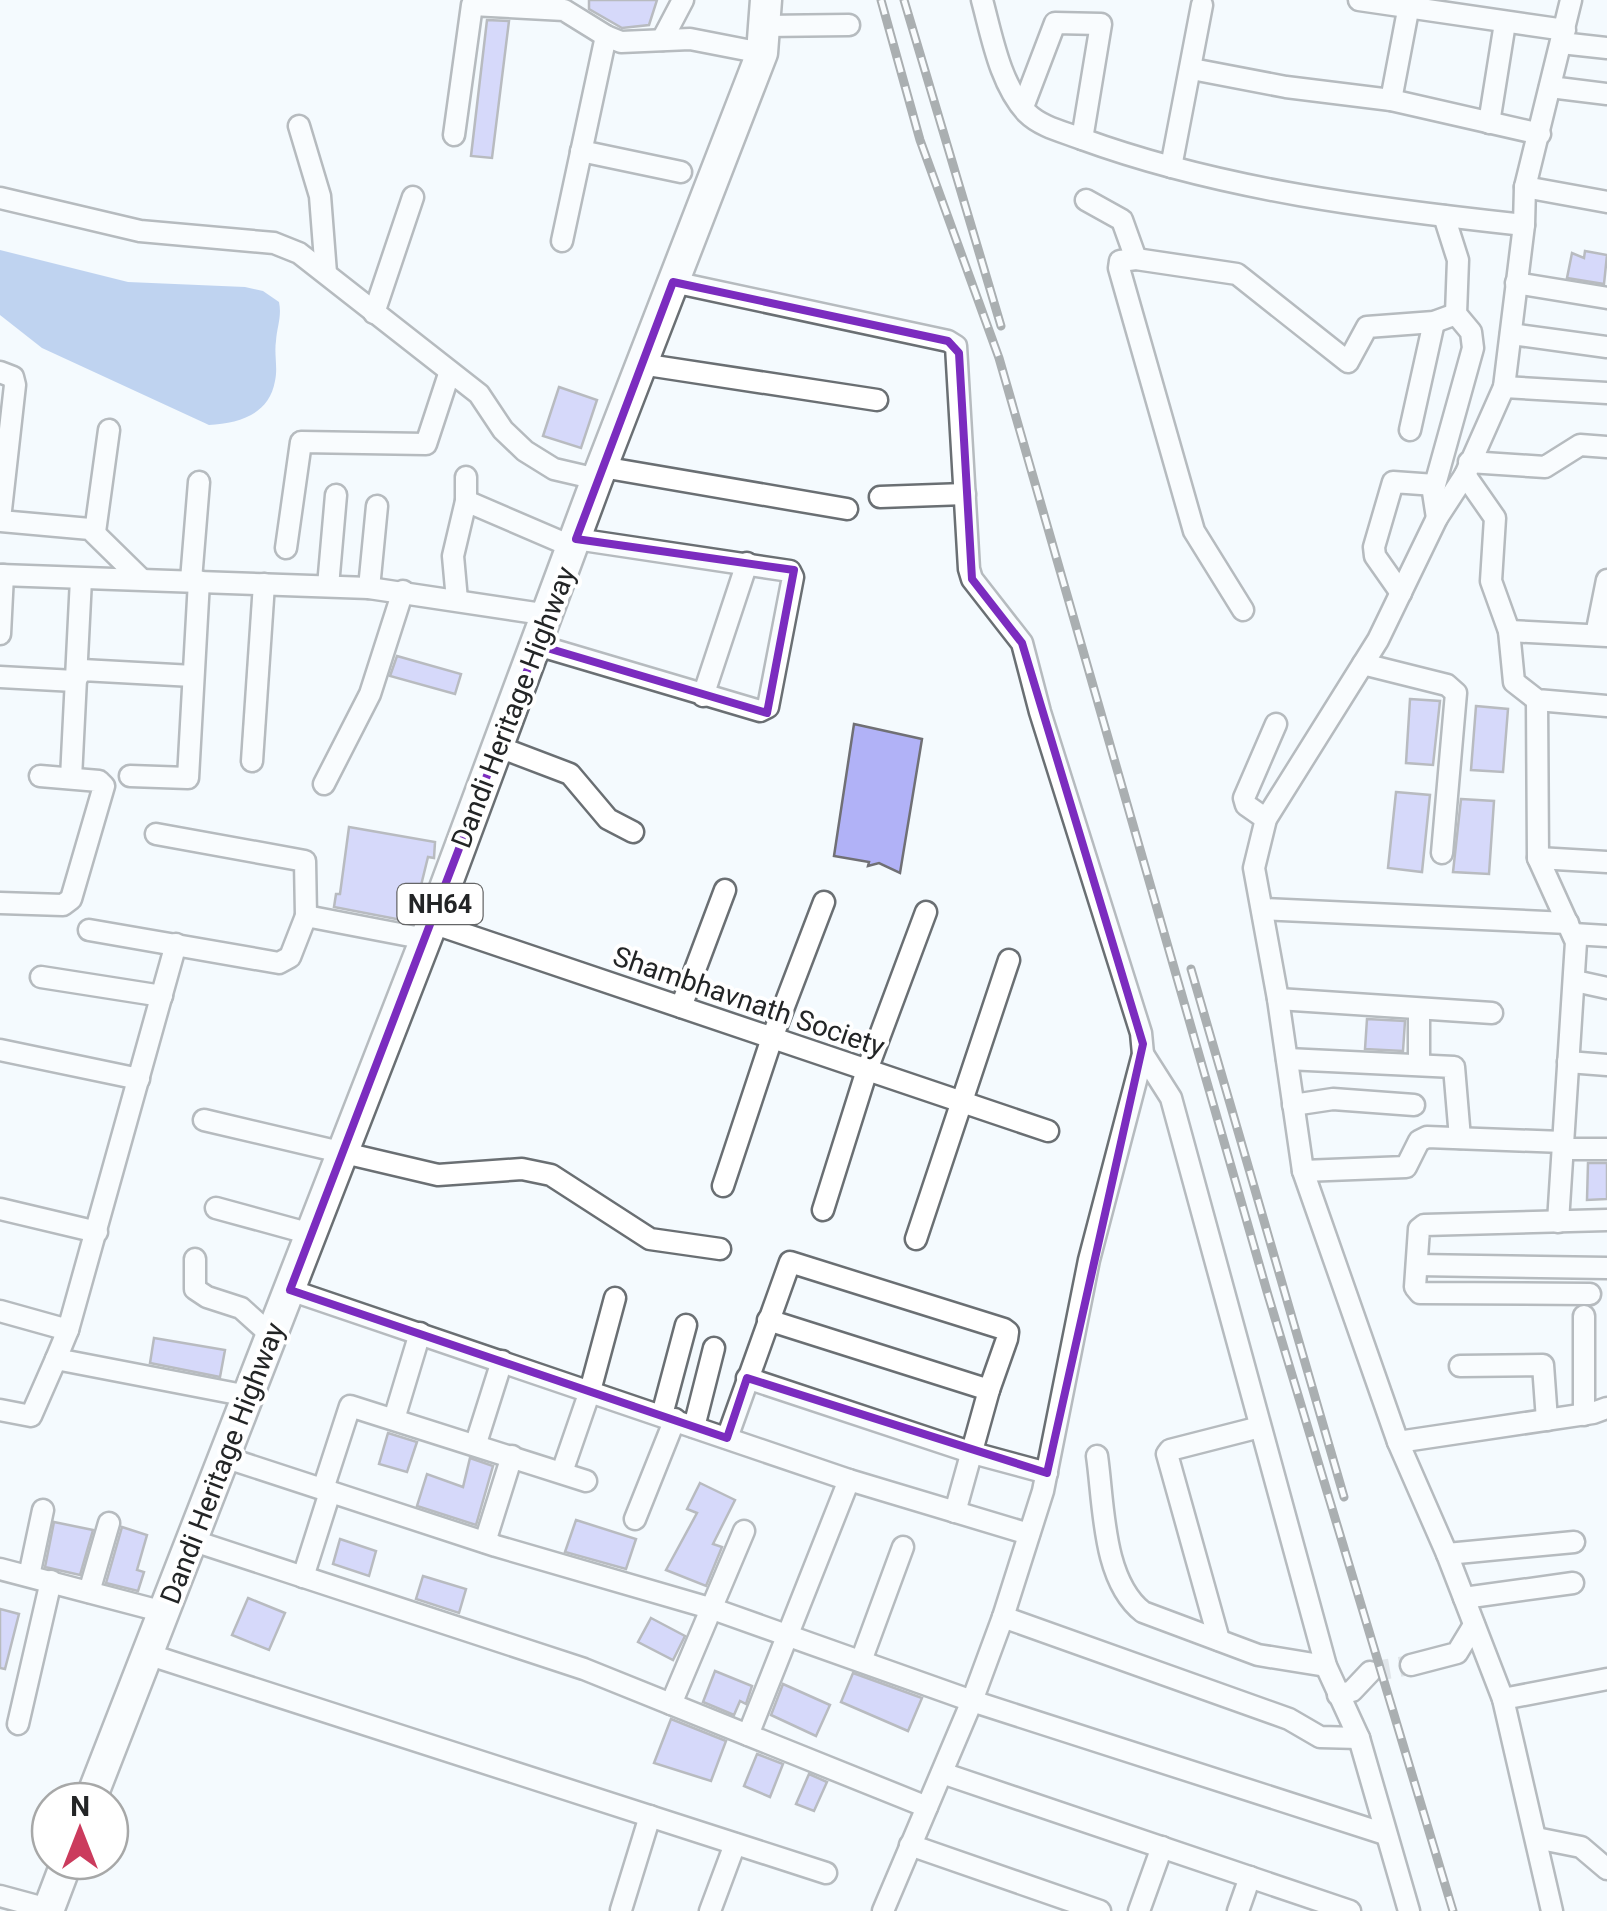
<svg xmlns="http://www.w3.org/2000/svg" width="1607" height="1911" font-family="Roboto,sans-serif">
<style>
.water{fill:#7fa5e1}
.building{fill:#b1b2f7;stroke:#707075;stroke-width:2.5}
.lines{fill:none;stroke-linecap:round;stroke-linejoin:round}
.minor-tunnel{stroke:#cacfd3;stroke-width:20;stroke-dasharray:20 10;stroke-linecap:butt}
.minor-casing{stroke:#6a6f73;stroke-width:25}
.highway-casing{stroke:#6a6f73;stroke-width:35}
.minor{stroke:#fff;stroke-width:20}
.highway{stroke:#fff;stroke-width:30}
.rail-casing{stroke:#515456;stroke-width:9}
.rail{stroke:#fff;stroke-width:5;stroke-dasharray:15;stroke-linecap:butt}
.marked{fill:none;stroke:#7b2cbf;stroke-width:8;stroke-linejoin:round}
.labels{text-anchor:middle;stroke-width:8;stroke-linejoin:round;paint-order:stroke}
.shield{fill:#fff;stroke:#656667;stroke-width:2.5}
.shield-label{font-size:25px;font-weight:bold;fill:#232526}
.street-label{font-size:28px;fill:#232526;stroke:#fff}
</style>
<rect width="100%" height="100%" fill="#f4fafe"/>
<!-- water -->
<path class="water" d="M0,250L128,282L245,287L263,291L279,302C282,316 277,327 276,341C274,354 278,368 275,381C269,415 239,423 209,425L42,348L0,315Z"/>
<!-- building -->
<g class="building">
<path d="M589,0H657L649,25L622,28L589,9Z"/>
<path d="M487,20L509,21L492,158L471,156Z"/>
<path d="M1585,251L1607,255L1604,284L1567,278L1572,253L1584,258Z"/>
<path d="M559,387L597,400L581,448L543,436Z"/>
<path d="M397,656L461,674L455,694L390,676Z"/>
<path d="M1410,699L1440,701L1433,765L1406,763Z"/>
<path d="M1476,706L1508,709L1503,772L1471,770Z"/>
<path d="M854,724L922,739L900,873L879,863L868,866L869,862L834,856Z"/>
<path d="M1396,792L1430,795L1422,872L1388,868Z"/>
<path d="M1461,799L1494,801L1489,874L1453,872Z"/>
<path d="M349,827L435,842L434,858L428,857L412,922L334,907L336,894H340Z"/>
<path d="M1367,1019L1405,1021L1403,1051L1365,1049Z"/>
<path d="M1588,1163H1607V1199L1587,1200Z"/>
<path d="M154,1338L225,1350L220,1377L150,1363Z"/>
<path d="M388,1433L417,1442L407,1472L379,1464Z"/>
<path d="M470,1458L493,1466L476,1525L417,1506L427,1474L463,1487Z"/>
<path d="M700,1483L735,1500L713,1544L722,1547L706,1586L666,1570L697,1513L687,1509Z"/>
<path d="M576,1520L636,1539L626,1569L565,1552Z"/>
<path d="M54,1522L93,1530L80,1575L45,1567Z"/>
<path d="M122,1527L147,1535L137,1570L144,1572L138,1591L106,1583Z"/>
<path d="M340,1539L376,1551L369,1576L333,1564Z"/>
<path d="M423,1576L466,1589L459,1613L416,1599Z"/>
<path d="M248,1598L285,1613L269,1650L232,1635Z"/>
<path d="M0,1609L19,1614L5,1669L0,1668Z"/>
<path d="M651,1618L685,1636L673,1660L638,1642Z"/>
<path d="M715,1671L752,1686L746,1704L740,1701L734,1715L703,1702Z"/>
<path d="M853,1673L922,1698L908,1731L841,1702Z"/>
<path d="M783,1684L830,1705L816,1736L771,1715Z"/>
<path d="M671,1719L726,1741L711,1781L654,1763Z"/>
<path d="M757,1754L783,1764L770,1797L744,1786Z"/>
<path d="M809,1774L827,1782L814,1811L796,1804Z"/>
</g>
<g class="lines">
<!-- minor-tunnel -->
<path class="minor-tunnel" d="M1370,1672L1411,1665"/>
<!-- minor casing -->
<g class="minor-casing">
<g id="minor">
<path d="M982,0C992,37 1000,84 1027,113C1041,127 1064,132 1082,139C1222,190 1376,209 1524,225"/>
<path d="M1359,0L1565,30"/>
<path d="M764,26L849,25"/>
<path d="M662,40L683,0"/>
<path d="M1561,43L1607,48"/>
<path d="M1192,69L1286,87L1391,100L1540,134"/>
<path d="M1550,87L1607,94"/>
<path d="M1391,100L1410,0"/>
<path d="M1023,107L1055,23L1101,24L1082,139"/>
<path d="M1489,123L1505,23"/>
<path d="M299,126L320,196L326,273"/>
<path d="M454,135L472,5L564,10L606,36L621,42L690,39L762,53"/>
<path d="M581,151L681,172"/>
<path d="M1171,167L1202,5"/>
<path d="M1525,187L1607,202"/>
<path d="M0,198L140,231L274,243L299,253L479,394L503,430L525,451L554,469L597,479"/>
<path d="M1086,200L1122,220L1136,259"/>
<path d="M562,241L606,36"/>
<path d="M673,282L948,341L956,346L969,569L972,579L1022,643L1040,712L1141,1033L1143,1054L1089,1260L1043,1491L1003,1617L972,1701L883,1911"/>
<path d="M1516,283L1607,298"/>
<path d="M374,313L413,197"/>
<path d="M1511,334L1607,347"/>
<path d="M641,364L877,400"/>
<path d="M0,372L13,377L15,385L0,519"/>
<path d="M1504,387L1607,393"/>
<path d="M1410,430L1434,322"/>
<path d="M1469,462L1545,467L1580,445L1607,447"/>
<path d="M602,467L847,509"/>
<path d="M1465,475L1495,518L1491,581L1509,631L1514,682L1537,700L1607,706"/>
<path d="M880,497L965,494"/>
<path d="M466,501L573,547"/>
<path d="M1437,518L1433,492L1473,348L1471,332L1456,314L1458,260L1444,216"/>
<path d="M0,521L90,529L141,579"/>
<path d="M95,532L109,430"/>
<path d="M286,548L301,442L426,444L449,374"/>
<path d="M0,575L369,588L549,615"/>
<path d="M191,580L199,482"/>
<path d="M328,586L336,495"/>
<path d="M369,588L377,506"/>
<path d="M1401,593L1375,556L1374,547L1393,482L1435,485"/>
<path d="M457,600L453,556L466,501V477"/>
<path d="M1243,610L1194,531L1119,268L1120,261L1136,259L1237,274L1348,362L1367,327L1434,322L1456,314"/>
<path d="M1509,631L1607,636"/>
<path d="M0,634L3,575"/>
<path d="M1596,635L1607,580"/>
<path d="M537,645L760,711L768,707L793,577L790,571L576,539"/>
<path d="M1363,664L1447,685L1456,693L1442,853"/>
<path d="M0,677L75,681L82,670L193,676"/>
<path d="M703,696L747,563"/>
<path d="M1537,700L1538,858L1576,942L1558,1222"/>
<path d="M499,747L570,774L608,819L633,832"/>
<path d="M252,761L264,584"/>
<path d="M130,776L188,778L199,581"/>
<path d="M71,778L81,579"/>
<path d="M324,784L370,694L403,591"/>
<path d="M1266,819L1246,805L1244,798L1276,724"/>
<path d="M156,834L305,861L306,916"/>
<path d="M1538,858L1607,862"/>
<path d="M0,903L63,905L71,899L104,786L99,781L40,776"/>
<path d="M1262,909L1568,923"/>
<path d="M432,923L1048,1131"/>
<path d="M89,930L279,963L290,957L306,916L426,939"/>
<path d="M1573,934L1607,936"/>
<path d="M41,977L162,996"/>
<path d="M1575,981L1607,988"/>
<path d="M1278,999L1492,1013"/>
<path d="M681,1007L725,890"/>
<path d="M0,1050L139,1079"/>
<path d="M1143,1054L1171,1098L1326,1666L1359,1738L1409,1911"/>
<path d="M1287,1059L1454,1067L1460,1138"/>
<path d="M1568,1062L1607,1065"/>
<path d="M1419,1064V1009"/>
<path d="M1293,1105L1333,1099L1414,1105"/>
<path d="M204,1120L438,1175L522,1169L551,1175L650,1239L720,1249"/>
<path d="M1563,1149H1607"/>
<path d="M1303,1171L1406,1167L1419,1141L1427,1137L1563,1142"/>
<path d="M723,1186L772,1038L824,902"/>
<path d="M216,1208L311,1234"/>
<path d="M0,1209L97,1232"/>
<path d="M823,1210L867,1070L926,912"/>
<path d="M916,1239L1009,960"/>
<path d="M195,1259V1289L207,1297L241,1308L272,1336"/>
<path d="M1417,1265L1607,1268"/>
<path d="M290,1290L849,1480L1029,1534"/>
<path d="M1590,1294L1420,1293L1415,1287L1419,1229L1424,1225L1607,1220"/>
<path d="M0,1311L68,1330L56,1359L248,1396"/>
<path d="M768,1320L989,1390"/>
<path d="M68,1330L176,944"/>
<path d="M1460,1366L1543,1365L1547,1420"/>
<path d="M747,1378L973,1453L1047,1473"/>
<path d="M0,1410L31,1416L56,1359"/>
<path d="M662,1415L686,1325"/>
<path d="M1584,1415V1316"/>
<path d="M394,1419L420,1333"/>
<path d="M694,1427L714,1348"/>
<path d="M727,1438L790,1262L1004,1329L1008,1332L1007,1339L989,1390L955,1512"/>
<path d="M1398,1442L1593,1413L1607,1408"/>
<path d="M476,1443L502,1361"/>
<path d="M1097,1456C1104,1504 1102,1580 1143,1612L1258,1655L1326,1666"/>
<path d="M224,1457L496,1546L713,1609L972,1701L1385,1834"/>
<path d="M562,1472L590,1391L615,1298"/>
<path d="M323,1489L350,1406L586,1481"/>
<path d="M635,1519L675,1419"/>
<path d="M191,1540L584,1669L927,1807"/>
<path d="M485,1542L512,1456"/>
<path d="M1447,1554L1574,1542"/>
<path d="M0,1569L164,1612"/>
<path d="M29,1576L43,1510"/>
<path d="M303,1577L330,1492"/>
<path d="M89,1592L109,1523"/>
<path d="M1464,1598L1573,1583"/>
<path d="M1003,1617L1289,1719L1320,1737L1359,1738"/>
<path d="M1219,1640L1167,1454L1170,1450L1260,1427"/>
<path d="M147,1654L826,1873"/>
<path d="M861,1661L903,1547"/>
<path d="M1411,1665L1457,1653L1474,1625"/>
<path d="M1338,1695L1352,1691L1370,1672"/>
<path d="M1503,1699L1607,1679"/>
<path d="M671,1704L744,1531"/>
<path d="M18,1724L51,1581"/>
<path d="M748,1735L849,1480"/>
<path d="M942,1773L1350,1911"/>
<path d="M1536,1838L1581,1847L1607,1869"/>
<path d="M910,1845L1100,1911"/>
<path d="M0,1896L48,1909"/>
<path d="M621,1910L650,1816"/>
<path d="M710,1911L735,1844"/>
<path d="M1139,1911L1162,1847"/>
<path d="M1238,1911L1250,1877"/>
<path d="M1552,1911L1503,1699L1447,1554L1398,1442L1303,1171L1278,999L1254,868L1266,819L1378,640L1437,518L1465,475L1504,387L1524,225L1525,187L1571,0"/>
</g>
</g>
<!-- highway casing -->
<g class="highway-casing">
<g id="highway">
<path d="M90,1801L432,923L597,479L762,53L766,0"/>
<path d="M48,1911L67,1861"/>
</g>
</g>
<!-- minor -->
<use href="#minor" class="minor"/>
<!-- highway -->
<use href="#highway" class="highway"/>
<!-- rail casing -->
<g class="rail-casing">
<g id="rail">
<path d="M881,0L920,140L999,358L1268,1295L1453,1911"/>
<path d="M904,0L1001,326"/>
<path d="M1191,969L1344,1497"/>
</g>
</g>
<!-- rail -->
<use href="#rail" class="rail"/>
</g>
<!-- marked area -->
<path d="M0 0H1607V1911H0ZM673,282L948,341L959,353L972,579L1022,643L1143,1044L1047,1473L747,1378L727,1438L290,1290L537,645L767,713L794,570L576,539Z" fill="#f4fafe" fill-opacity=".55" fill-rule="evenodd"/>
<path class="marked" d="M673,282L948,341L959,353L972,579L1022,643L1143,1044L1047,1473L747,1378L727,1438L290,1290L537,645L767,713L794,570L576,539Z"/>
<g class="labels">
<!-- shield labels -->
<rect class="shield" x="397.5" y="884" width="85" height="40" rx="8"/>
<g class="shield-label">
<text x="440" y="913">NH64</text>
</g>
<!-- street labels -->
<g class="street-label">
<text transform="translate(513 707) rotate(-69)" y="10">Dandi Heritage Highway</text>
<text transform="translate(749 1001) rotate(19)" y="10">Shambhavnath Society</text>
<text transform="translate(222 1463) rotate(-69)" y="10">Dandi Heritage Highway</text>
</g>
</g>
<!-- north arrow -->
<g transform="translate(80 1831)"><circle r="48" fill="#ffffff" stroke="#a7a8a8" stroke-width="2.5"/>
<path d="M0-8L18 38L0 25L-18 38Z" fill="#cb3b5d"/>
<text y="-15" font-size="28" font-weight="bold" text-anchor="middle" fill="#232526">N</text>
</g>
</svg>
